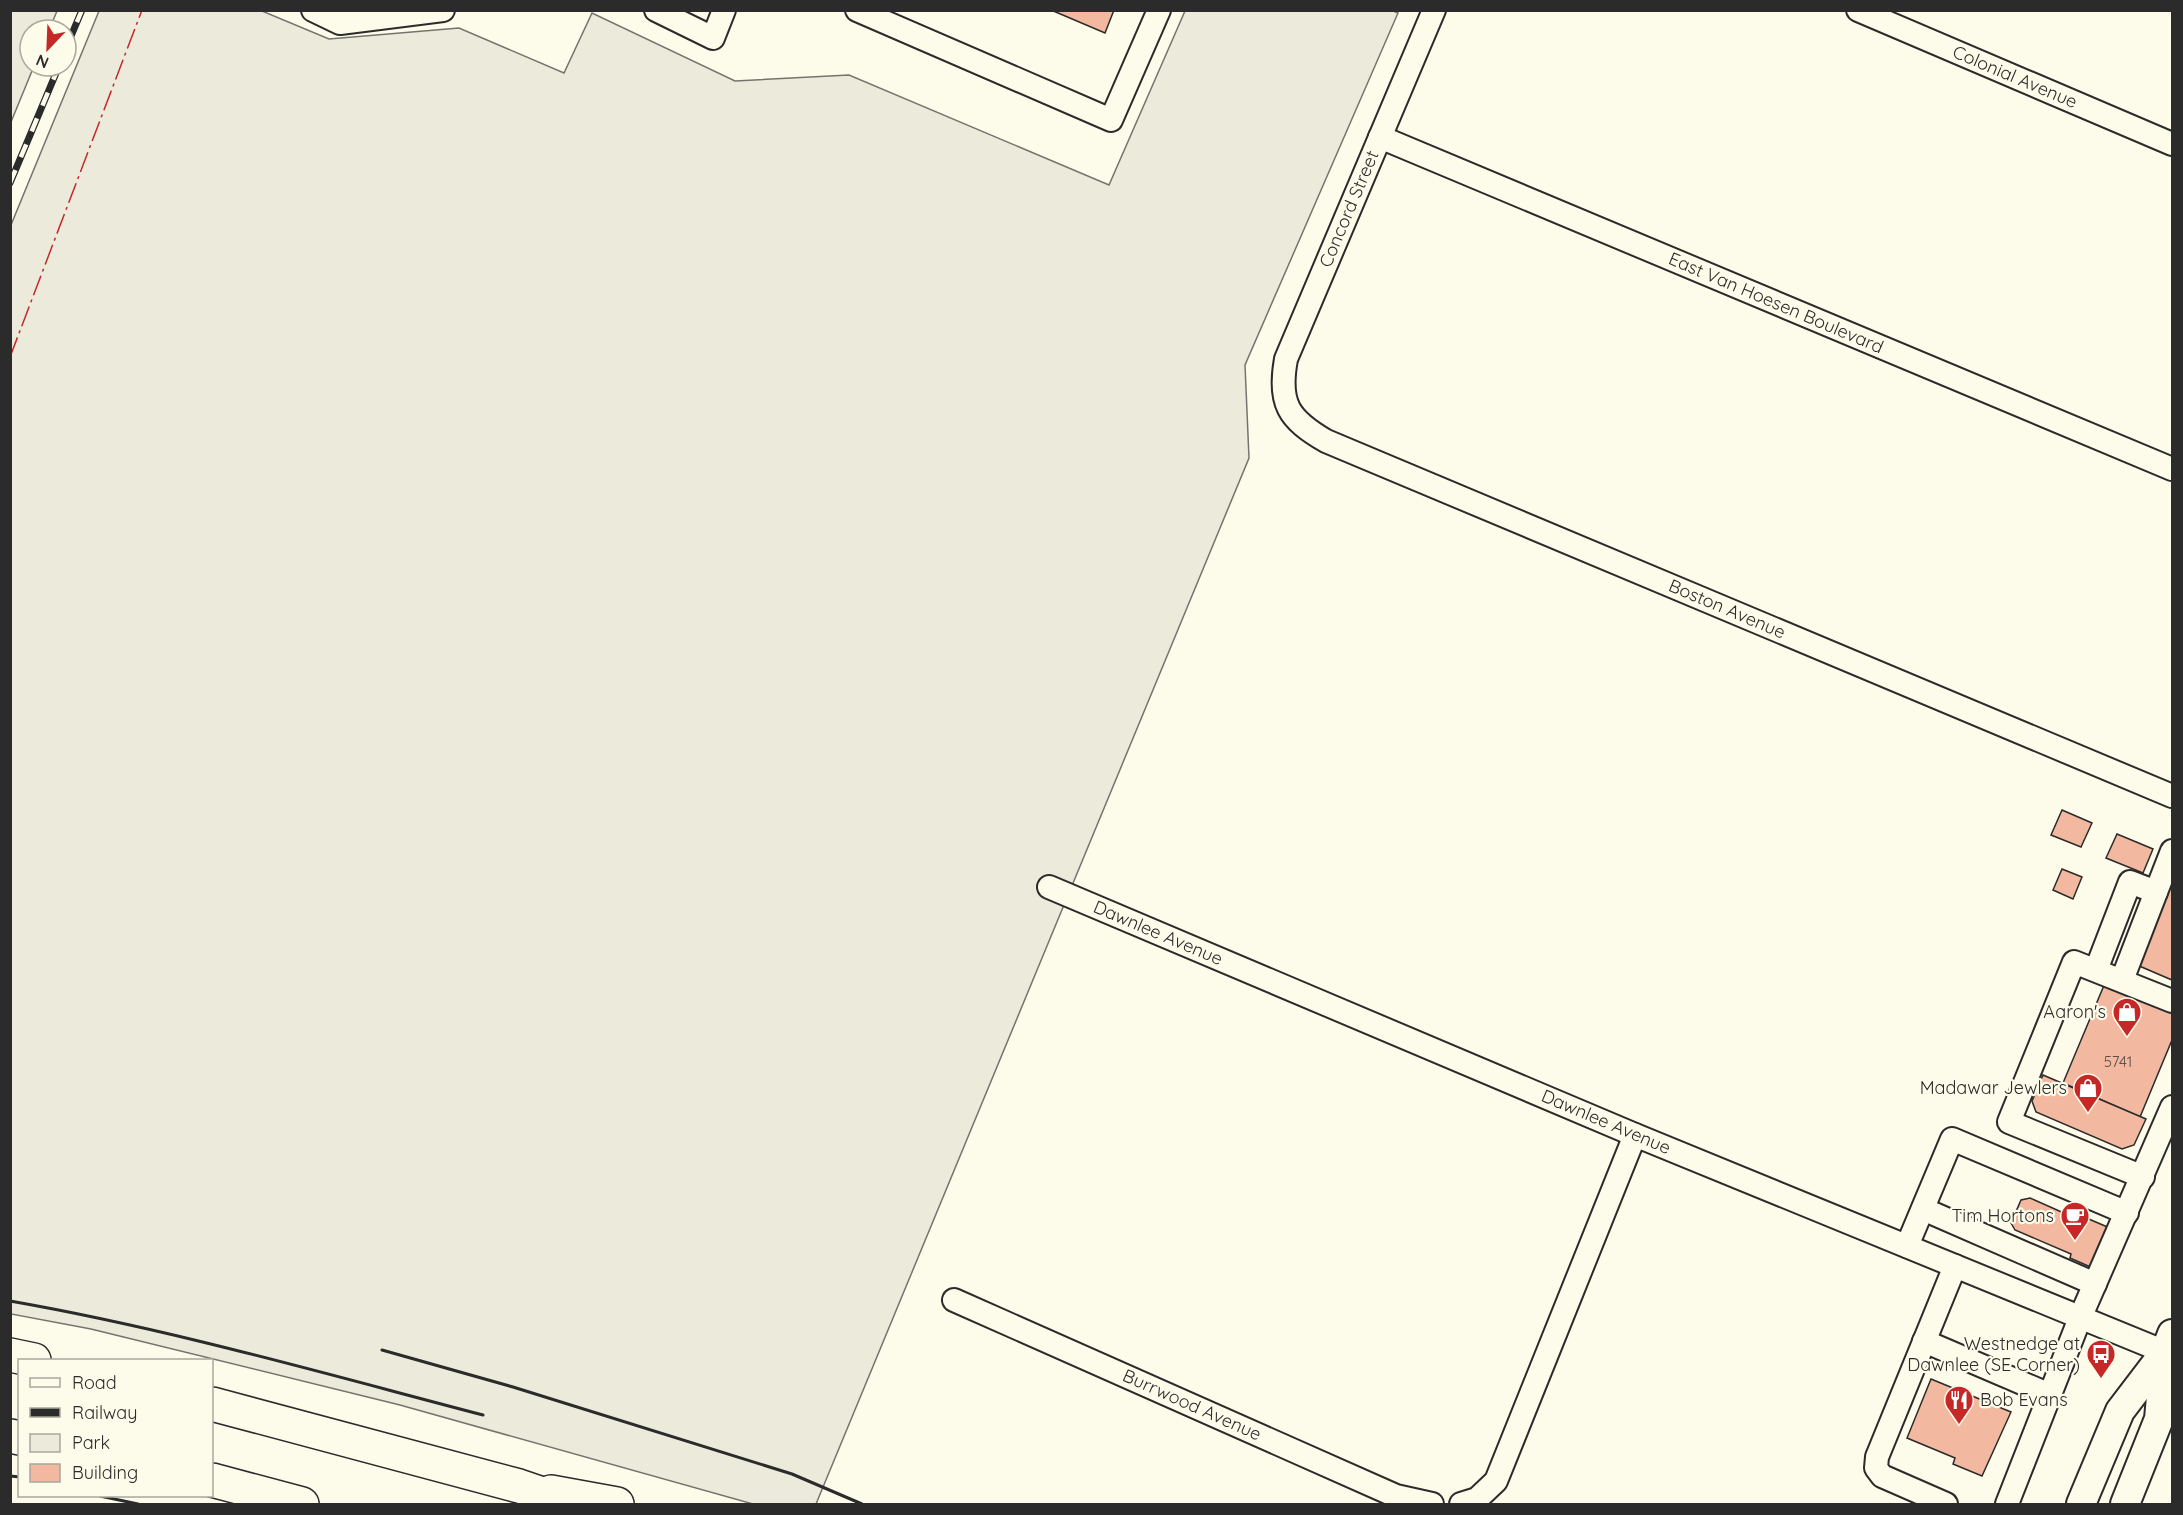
<svg xmlns="http://www.w3.org/2000/svg" width="2183" height="1515" font-family="Quicksand,sans-serif">
<style>
.green{fill:#ecebdb;stroke:#74746e;stroke-width:1.5}
.building{fill:#f2b8a0;stroke:#2b2b2b;stroke-width:1.5}
.lines{fill:none;stroke-linecap:round;stroke-linejoin:round}
.minor-casing{stroke:#2b2b2b;stroke-width:26}
.major-casing{stroke:#2b2b2b;stroke-width:32}
.highway-casing{stroke:#2b2b2b;stroke-width:36}
.minor{stroke:#fdfbea;stroke-width:22}
.major{stroke:#fdfbea;stroke-width:28}
.highway{stroke:#fdfbea;stroke-width:33}
.rail-casing{stroke:#2b2b2b;stroke-width:7}
.rail{stroke:#fdfbea;stroke-width:4.5;stroke-dasharray:14;stroke-linecap:butt}
.wall{stroke:#2b2b2b;stroke-width:3}
.power{stroke:#c62828;stroke-width:1.5;stroke-dasharray:21 4.5 3 4.5;stroke-linecap:butt}
.labels{text-anchor:middle;stroke-width:4.5;stroke-linejoin:round;paint-order:stroke}
.number-label{font-size:15px;fill:#5d4e48}
.street-label{font-size:18px;fill:#2b2b2b;stroke:#fdfbea}
.poi-label{font-size:18px;fill:#2b2b2b;stroke:#fdfbea;text-anchor:end}
</style>
<rect width="100%" height="100%" fill="#fdfbea"/>
<!-- green -->
<g class="green">
<path d="M11,10L57,11L49,30H30V66H34L11,122Z"/>
<path d="M1391,10L1398,13L1245,365L1249,458L816,1504H753L400,1405L91,1329L11,1314V225L99,11H262L329,39L459,28L564,73L592,13L735,81L849,75L1109,185L1185,11Z"/>
</g>
<!-- building -->
<g class="building">
<path d="M1051,10H1114L1105,33Z"/>
<path d="M2062,810L2092,823L2081,847L2051,835Z"/>
<path d="M2117,834L2153,849L2143,873L2106,858Z"/>
<path d="M2062,869L2082,877L2073,899L2053,890Z"/>
<path d="M2172,880V980L2137,965Z"/>
<path d="M2105,983L2172,1011V1040L2140,1117L2063,1083Z"/>
<path d="M2043,1075L2146,1119L2134,1145L2122,1149L2036,1112L2032,1101Z"/>
<path d="M2030,1198L2066,1214L2068,1210L2112,1229L2095,1269L2070,1258L2071,1254L2015,1230L2011,1223L2021,1200Z"/>
<path d="M1931,1379L2011,1412L1982,1476L1953,1464L1955,1458L1907,1438Z"/>
</g>
<g class="lines">
<!-- minor casing -->
<g class="minor-casing">
<g id="minor">
<path d="M313,10L340,23L443,10"/>
<path d="M656,10L713,38L724,10"/>
<path d="M857,10L1111,120L1159,10"/>
<path d="M1434,10L1286,359C1278,403 1288,419 1326,441L2172,796"/>
<path d="M1858,10L2172,144"/>
<path d="M1380,137L2172,469"/>
<path d="M1049,887L1635,1135L2165,1352"/>
<path d="M2096,970L2130,882L2156,892L2172,851"/>
<path d="M2122,980L2156,892"/>
<path d="M2143,1177L2009,1122L2074,962L2172,1001"/>
<path d="M1923,1209L2095,1284"/>
<path d="M1907,1246L1952,1139L2127,1213"/>
<path d="M954,1300L1396,1496L1432,1504"/>
<path d="M1924,1341L2050,1395"/>
<path d="M1461,1504L1477,1499L1496,1481L1635,1135"/>
<path d="M1946,1504L1882,1476L1876,1468L1877,1457L1955,1266"/>
<path d="M2007,1504L2080,1318L2172,1107"/>
</g>
</g>
<!-- major casing -->
<g class="major-casing">
<g id="major">
<path d="M2081,1504L2120,1411L2165,1352L2172,1334"/>
<path d="M2125,1504L2159,1419L2165,1352"/>
</g>
</g>
<!-- highway casing -->
<g class="highway-casing">
<g id="highway">
<path d="M10,1355L34,1360"/>
<path d="M212,1404L519,1486L572,1504"/>
<path d="M10,1436L20,1438"/>
<path d="M212,1480L302,1504"/>
<path d="M551,1492L617,1504"/>
</g>
</g>
<!-- minor -->
<use href="#minor" class="minor"/>
<!-- major -->
<use href="#major" class="major"/>
<!-- highway -->
<use href="#highway" class="highway"/>
<!-- rail casing -->
<g class="rail-casing">
<g id="rail">
<path d="M66,48L82,10"/>
<path d="M10,183L59,66"/>
</g>
</g>
<!-- rail -->
<use href="#rail" class="rail"/>
<!-- wall -->
<g class="wall">
<path d="M10,1301C170,1329 326,1374 483,1415"/>
<path d="M382,1350L513,1387L792,1474L862,1504"/>
<path d="M10,1476L20,1477"/>
<path d="M100,1496L138,1504"/>
</g>
<!-- power -->
<path class="power" d="M10,357L142,10"/>
</g>
<!-- icons -->
<defs>
<g id="shop-pin" transform="scale(1.5)"><path d="M0 17L-7.5 6A9.5 9.5 0 1 1 7.5 6Z" fill="#c62828" stroke="#fdfbea"/><path d="M-5-2.5h2.3a2.7 3.5 0 0 1 5.4 0H5L5.5 6h-11ZM-1.5-2.5h3a1.5 2.3 0 0 0-3 0Z" fill="#fff"/></g>
<g id="cafe-pin" transform="scale(1.5)"><path d="M0 17L-7.5 6A9.5 9.5 0 1 1 7.5 6Z" fill="#c62828" stroke="#fdfbea"/><path d="M-5.5-4.5H6V0H3Q3 3.5 0 3.5H-2.5Q-5.5 3.5-5.5 0ZM3-3.2v2h1.7v-2ZM-6 4.5H4V6H-6Z" fill="#fff"/></g>
<g id="bus-pin" transform="scale(1.5)"><path d="M0 17L-7.5 6A9.5 9.5 0 1 1 7.5 6Z" fill="#c62828" stroke="#fdfbea"/><path d="M-5-6H5V4H4V6H2V4H-2V6H-4V4H-5ZM-3.5-4V0h7V-4ZM-3.5 1.2v1.5H-2V1.2ZM2 1.2v1.5H3.5V1.2Z" fill="#fff"/></g>
<g id="restaurant-pin" transform="scale(1.5)"><path d="M0 17L-7.5 6A9.5 9.5 0 1 1 7.5 6Z" fill="#c62828" stroke="#fdfbea"/><path d="M-5-6h1v4h1v-4h1v4h1v-4h1v5L-1.5 .5V6h-2V.5L-5-1ZM5-6V6H3V1.5H1.5Q1.5-4 5-6Z" fill="#fff"/></g>
</defs>
<g fill-rule="evenodd">
<use href="#shop-pin" x="2127" y="1012"/>
<use href="#shop-pin" x="2088" y="1088"/>
<use href="#cafe-pin" x="2075" y="1216"/>
<use href="#bus-pin" x="2101" y="1354"/>
<use href="#restaurant-pin" x="1959" y="1400"/>
</g>
<g class="labels">
<!-- number labels -->
<g class="number-label">
<text x="2118" y="1067">5741</text>
</g>
<!-- street labels -->
<g class="street-label">
<text transform="translate(2015 77) rotate(23)" y="6">Colonial Avenue</text>
<text transform="translate(1349 209) rotate(-67)" y="6">Concord Street</text>
<text transform="translate(1776 303) rotate(23)" y="6">East Van Hoesen Boulevard</text>
<text transform="translate(1727 609) rotate(23)" y="6">Boston Avenue</text>
<text transform="translate(1158 933) rotate(23)" y="6">Dawnlee Avenue</text>
<text transform="translate(1606 1122) rotate(23)" y="6">Dawnlee Avenue</text>
<text transform="translate(1192 1405) rotate(24)" y="6">Burrwood Avenue</text>
</g>
<!-- poi labels -->
<g class="poi-label">
<text x="2106" y="1018">Aaron's</text>
<text x="2067" y="1094">Madawar Jewlers</text>
<text x="2054" y="1222">Tim Hortons</text>
<text x="2080" y="1350">Westnedge at<tspan x="2080" dy="21">Dawnlee (SE Corner)</tspan></text>
<text x="1980" y="1406" text-anchor="start">Bob Evans</text>
</g>
</g>
<!-- border -->
<rect width="2183" height="1515" fill="none" stroke="#2b2b2b" stroke-width="24"/>
<!-- legend -->
<rect x="18" y="1359" width="195" height="138" fill="#fdfbea" stroke="#a9a89e" stroke-width="1.5"/>
<rect x="30" y="1378" width="30" height="9" fill="#fdfbea" stroke="#a9a89e" stroke-width="1.5"/>
<text x="72" y="1389" font-size="18" fill="#2b2b2b">Road</text>
<rect x="30" y="1408" width="30" height="9" fill="#2b2b2b" stroke="#a9a89e" stroke-width="1.5"/>
<text x="72" y="1419" font-size="18" fill="#2b2b2b">Railway</text>
<rect x="30" y="1434" width="30" height="18" fill="#ecebdb" stroke="#a9a89e" stroke-width="1.5"/>
<text x="72" y="1449" font-size="18" fill="#2b2b2b">Park</text>
<rect x="30" y="1464" width="30" height="18" fill="#f2b8a0" stroke="#a9a89e" stroke-width="1.5"/>
<text x="72" y="1479" font-size="18" fill="#2b2b2b">Building</text>
<!-- north arrow -->
<g transform="translate(48 48) rotate(203)"><circle r="28" fill="#fdfbea" stroke="#a9a89e" stroke-width="1.5"/>
<path d="M0-4.5L10 22L0 15L-10 22Z" fill="#c62828"/>
<text y="-9" font-size="16" font-weight="bold" text-anchor="middle" fill="#2b2b2b">N</text>
</g>
</svg>
